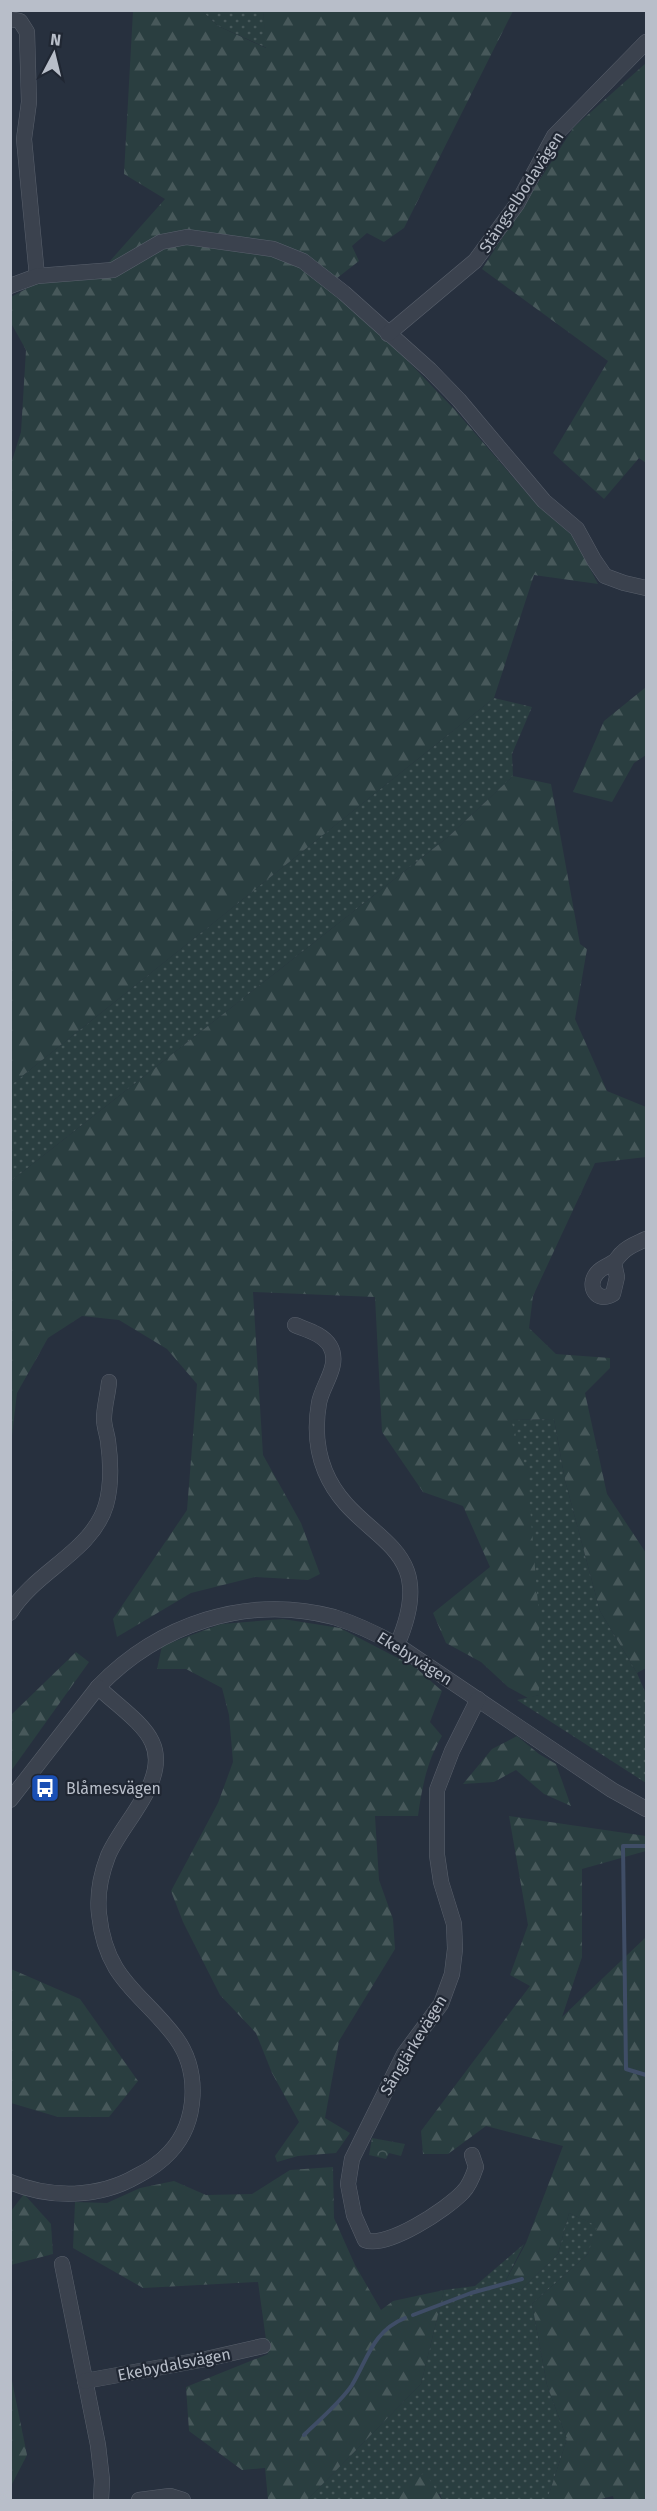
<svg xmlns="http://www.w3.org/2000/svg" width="657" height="2511" font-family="'Fira Sans',sans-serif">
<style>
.grass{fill:url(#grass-dots)}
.forest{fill:url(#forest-firs)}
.park{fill:url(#park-crowns)}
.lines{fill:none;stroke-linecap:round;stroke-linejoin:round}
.stream{stroke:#3f4d66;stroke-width:4}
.minor-casing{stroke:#59606c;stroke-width:16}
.minor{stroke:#3b424e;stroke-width:15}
.labels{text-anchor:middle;stroke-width:4.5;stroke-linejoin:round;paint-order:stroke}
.street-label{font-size:16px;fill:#b8bec9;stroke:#202733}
.poi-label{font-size:16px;fill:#b8bec9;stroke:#202733;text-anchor:start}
</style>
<defs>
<pattern id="grass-dots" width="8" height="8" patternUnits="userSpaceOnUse" patternTransform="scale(1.5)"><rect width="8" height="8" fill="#2a3e40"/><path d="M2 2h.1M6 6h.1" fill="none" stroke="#47585a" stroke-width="1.8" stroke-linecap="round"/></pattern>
<pattern id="forest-firs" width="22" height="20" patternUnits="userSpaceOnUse" patternTransform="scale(1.5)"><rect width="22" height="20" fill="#2a3e40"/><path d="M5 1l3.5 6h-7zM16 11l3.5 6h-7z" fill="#47585a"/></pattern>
<pattern id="park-crowns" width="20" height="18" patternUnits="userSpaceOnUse" patternTransform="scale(1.5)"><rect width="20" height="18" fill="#2a3e40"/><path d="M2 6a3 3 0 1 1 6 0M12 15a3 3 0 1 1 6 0" fill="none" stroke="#47585a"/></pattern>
</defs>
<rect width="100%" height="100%" fill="#27303e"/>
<!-- grass -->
<g class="grass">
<path d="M202,11H263L267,48L218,26Z"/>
<path d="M494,698L532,707L512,754L513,776L448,837L11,1181V1085Z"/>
<path d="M554,1419L565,1480L600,1611L637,1673L646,1694V1783L517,1700L539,1695L511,1420Z"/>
<path d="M569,2213L598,2226L588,2254L532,2304L547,2385L567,2439L547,2500H442L440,2494L393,2500H307L421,2384L444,2290L475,2286L524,2244L504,2284L521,2290L558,2254Z"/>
</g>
<!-- forest -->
<g class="forest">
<path d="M133,11H202L218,26L266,48L263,11H513L404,228L384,242L367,233L352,246L359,261L332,282L455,410L537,505L573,536L598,584L534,575L494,698L11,1085L10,467L21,432L26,350L11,323V297L37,283L94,279L165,199L124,174Z"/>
<path d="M646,63V463L639,458L604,499L553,453L608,361L482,269L574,127Z"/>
<path d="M646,687V755L634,763L612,802L573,792L604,721Z"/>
<path d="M513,776L551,784L580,944L587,949L575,1019L607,1091L646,1107V1157L595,1163L533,1296L529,1328L556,1354L610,1358V1368L585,1393L607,1494L646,1553V1668L637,1673L600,1611L565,1480L554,1419L511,1420L527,1471L539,1616V1695L528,1698L508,1687L481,1662L446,1643L433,1613L490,1567L463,1506L423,1492L382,1432L375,1297L253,1292L263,1455L301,1523L320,1574L308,1580L255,1577L191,1593L117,1637L113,1619L187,1510L197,1384L167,1349L119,1320L82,1316L48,1338L17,1393L11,1444V1181L448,837Z"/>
<path d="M283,1619L340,1628L415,1667L442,1691L430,1722L442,1736C427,1761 422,1787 418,1816H375L379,1880L393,1919L395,1949L339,2041L325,2118L350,2133L336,2153L298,2156L277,2162L275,2156L299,2122L272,2073L256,2033L220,1995L183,1922L171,1891L218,1803L233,1762L229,1715L222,1688L186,1669H157L162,1646L221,1624Z"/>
<path d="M76,1652L89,1662L11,1771V1715Z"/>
<path d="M517,1736L539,1754L556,1764L571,1806L544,1794L516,1770L494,1782L463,1784L492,1749Z"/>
<path d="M509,1816L646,1836V1851L582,1869V1957L562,2017L646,1937V2500H614L613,2496L597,2500H547L567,2439L547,2385L532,2304L588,2254L597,2226L569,2213L558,2254L521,2290L504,2284L526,2243L563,2146L486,2126L448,2154H423L421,2131L530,1986L510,1975L528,1925Z"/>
<path d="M11,1969L80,1999L138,2081L109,2117H58L11,2103Z"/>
<path d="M333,2167L334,2218L355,2265L381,2310L393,2301L444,2290L421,2384L307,2500H268L265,2468L242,2470L189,2431L186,2387L268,2354L258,2282L143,2288L73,2248L75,2202L107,2203L140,2188L174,2181L206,2195L252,2194L290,2170Z"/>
<path d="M24,2194L51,2224L53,2254L11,2265V2211Z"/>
<path d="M11,2376L27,2455L11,2486H10Z"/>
<path d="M425,2472L442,2500H392Z"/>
</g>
<!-- park -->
<path class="park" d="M372,2138L405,2144L401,2156L389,2153L386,2159L369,2155Z"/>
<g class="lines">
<!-- stream -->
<g class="stream">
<path d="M646,1846H623L626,2069L646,2075"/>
<path d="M413,2315L471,2293L522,2279"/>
<path d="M304,2435C319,2420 340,2403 352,2385C368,2358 373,2331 405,2318"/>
</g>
<!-- minor casing -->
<g class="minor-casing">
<g id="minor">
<path d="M10,19L20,21L27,32L29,102L24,139L37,276"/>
<path d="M10,286L37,276L113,270L161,242L187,237L273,249L303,261L344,293L430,370L459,400L544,501L577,529L594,560L605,576L624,583L646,588"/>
<path d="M388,334L475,261L517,204L554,136L646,42"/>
<path d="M614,1263L617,1277L613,1294C597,1304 586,1286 597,1273C602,1267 606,1267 612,1263C617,1261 618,1256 622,1253C628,1246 638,1243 646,1239"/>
<path d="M295,1325C307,1330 323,1334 330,1346C341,1365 322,1385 319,1403C315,1426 316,1449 325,1471C355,1544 444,1538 397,1645"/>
<path d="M10,1613C35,1571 92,1552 106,1505C112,1484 111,1463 108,1441C107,1434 104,1426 104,1419C104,1407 108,1394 109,1382"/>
<path d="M10,1800L98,1687C159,1624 247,1594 334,1617C356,1624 377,1634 397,1645L612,1790L646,1809"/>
<path d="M472,2155L476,2167C473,2176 469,2186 463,2192C447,2209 387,2249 365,2240L354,2215L348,2184L352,2159L404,2054L441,2004L452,1974L455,1949L454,1924L441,1882L437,1855V1790L452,1751L478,1699"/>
<path d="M10,2182C51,2199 99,2198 137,2176C149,2170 161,2162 170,2152C198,2122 200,2071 176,2038C142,1992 106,1981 99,1914C97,1895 101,1874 108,1856C122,1822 170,1780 152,1742C143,1722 114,1703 98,1687"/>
<path d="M62,2264L98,2445L102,2480L101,2500"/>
<path d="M85,2381L206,2359L263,2346"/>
<path d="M139,2500L170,2496L183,2500"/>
</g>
</g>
<!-- minor -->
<use href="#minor" class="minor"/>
</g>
<!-- icons -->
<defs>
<g id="bus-square" transform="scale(1.5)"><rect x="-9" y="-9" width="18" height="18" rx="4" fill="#1a4fb4" stroke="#202733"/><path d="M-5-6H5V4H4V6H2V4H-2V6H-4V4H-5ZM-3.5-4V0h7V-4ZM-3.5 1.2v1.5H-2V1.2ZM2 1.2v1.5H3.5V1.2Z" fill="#fff"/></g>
</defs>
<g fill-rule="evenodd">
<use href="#bus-square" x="45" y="1788"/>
</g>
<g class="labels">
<!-- street labels -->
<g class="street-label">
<text transform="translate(521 192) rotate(-57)" y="6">Stängselbodavägen</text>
<text transform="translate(415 1658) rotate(32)" y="6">Ekebyvägen</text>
<text transform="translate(413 2045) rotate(-59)" y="6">Sånglärkevägen</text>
<text transform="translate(174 2364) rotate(-11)" y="6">Ekebydalsvägen</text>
</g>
<!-- poi labels -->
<g class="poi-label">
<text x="66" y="1794">Blåmesvägen</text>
</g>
</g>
<!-- border -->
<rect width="657" height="2511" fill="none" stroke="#b8bec9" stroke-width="24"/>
<!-- north arrow -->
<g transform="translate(54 54) rotate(7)" stroke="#202733" stroke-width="4.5" paint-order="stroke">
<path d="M0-4.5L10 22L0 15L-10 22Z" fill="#b8bec9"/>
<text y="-9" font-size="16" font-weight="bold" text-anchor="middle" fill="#b8bec9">N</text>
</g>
</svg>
